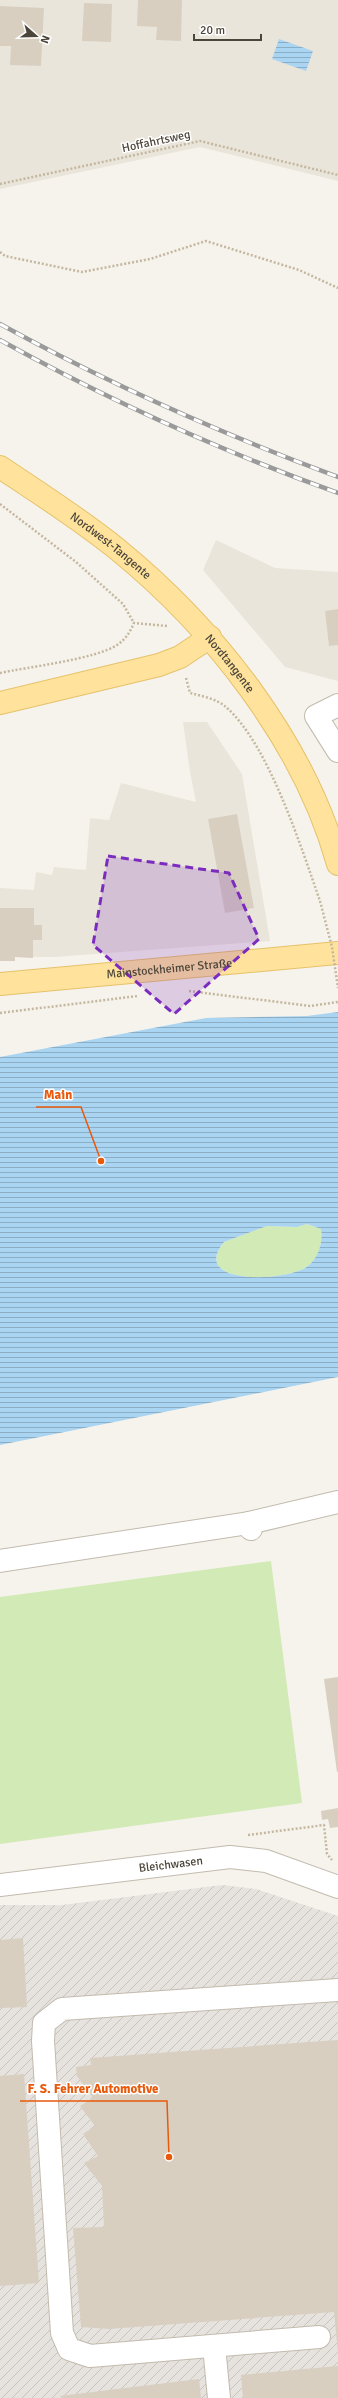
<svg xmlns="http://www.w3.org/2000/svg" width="338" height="2398" font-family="Signika,sans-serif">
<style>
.residential{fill:#eae5da}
.industrial{fill:url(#industrial-furrows)}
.grass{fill:#d2eab5}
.water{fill:url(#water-rules);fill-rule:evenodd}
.building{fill:#d8cfc1}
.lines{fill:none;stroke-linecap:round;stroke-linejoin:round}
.minor-casing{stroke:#c2bbae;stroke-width:24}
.major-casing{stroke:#e6c16a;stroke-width:24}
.path{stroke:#c4b79f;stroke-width:2.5;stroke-dasharray:2 2;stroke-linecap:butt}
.minor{stroke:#fff;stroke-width:22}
.major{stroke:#ffe39c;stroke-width:22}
.rail-casing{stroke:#9a9a9a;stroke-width:4.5}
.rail{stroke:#fff;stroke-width:3;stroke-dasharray:9;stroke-linecap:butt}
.path-bridge{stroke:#c4b79f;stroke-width:2.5;stroke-dasharray:2 2;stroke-linecap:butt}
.marked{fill:#7b2cbf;fill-opacity:0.2;stroke:#7b2cbf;stroke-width:3;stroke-dasharray:8 5;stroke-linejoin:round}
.labels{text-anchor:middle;stroke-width:3;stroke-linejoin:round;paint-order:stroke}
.street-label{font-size:12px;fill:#4b4439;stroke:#fff}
.leader{fill:none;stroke:#e8590c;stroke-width:1.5}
.callout-dot{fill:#e8590c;stroke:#fff;stroke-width:1.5}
.callout-label{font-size:13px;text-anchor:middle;font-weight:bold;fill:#e8590c;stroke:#fff;stroke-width:3;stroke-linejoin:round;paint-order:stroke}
</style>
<defs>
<pattern id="industrial-furrows" width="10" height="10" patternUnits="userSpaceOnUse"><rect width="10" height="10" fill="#e6e2dd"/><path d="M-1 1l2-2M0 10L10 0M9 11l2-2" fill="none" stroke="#c7c3be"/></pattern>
<pattern id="water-rules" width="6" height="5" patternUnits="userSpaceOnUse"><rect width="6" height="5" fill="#a9d4f2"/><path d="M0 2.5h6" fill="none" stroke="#8caec5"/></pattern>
</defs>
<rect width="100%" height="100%" fill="#f6f3ec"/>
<!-- residential -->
<g class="residential">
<path d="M0,0H338V181L200,147L0,189Z"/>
<path d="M216,540L275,568L338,572V681L285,667L203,570Z"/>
<path d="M183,722H207L242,774L270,941L54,957H0V888L34,890L36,872L52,875L54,867L86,870L90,818L109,820L121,783L196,802L190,772Z"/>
</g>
<!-- industrial -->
<path class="industrial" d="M222,1885L256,1889L338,1916V2398H0V1905H62Z"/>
<!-- grass -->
<g class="grass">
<path d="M307,1224L321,1229C323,1242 319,1257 308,1266C288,1282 188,1286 224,1242L267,1226L297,1227Z"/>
<path d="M271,1561L302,1803L0,1844V1597Z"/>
</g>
<!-- water -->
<g class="water">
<path d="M279,39L313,51L306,71L272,59Z"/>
<path d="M338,1012V1377L0,1445V1057L206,1018L307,1016ZM307,1224L321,1229C323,1242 319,1257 308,1266C288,1282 188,1286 224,1242L267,1226L297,1227Z"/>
</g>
<!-- building -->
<g class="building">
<path d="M138,0H182L181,41L156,40L157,27L137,26Z"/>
<path d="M84,3L112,4L111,42L82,41Z"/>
<path d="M0,6L44,8L41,66L10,65L11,46H0Z"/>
<path d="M338,609V645L329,646L325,611Z"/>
<path d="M237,814L254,908L225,913L208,819Z"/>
<path d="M0,908H34V925H42V940H33V958L15,957V961H0Z"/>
<path d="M338,1677V1772H337L324,1679Z"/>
<path d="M338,1808V1827L330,1828L328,1819L322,1820L321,1811Z"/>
<path d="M23,1938L27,2007L0,2008V1940Z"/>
<path d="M338,2040V2353L334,2312L109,2329L81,2327L73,2228L104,2227L102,2186L84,2163L98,2156L83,2134L95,2126L80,2106L93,2098L77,2076L76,2067L91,2065L90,2058Z"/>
<path d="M24,2074L39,2283L0,2286V2076Z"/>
<path d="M338,2366V2398H243L241,2375Z"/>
<path d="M199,2379L201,2398H61L60,2396Z"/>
</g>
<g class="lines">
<!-- minor casing -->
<g class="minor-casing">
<g id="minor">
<path d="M338,705L316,716L338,751"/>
<path d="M249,1523L338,1502"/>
<path d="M0,1561L249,1523L251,1529"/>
<path id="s1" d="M0,1885L230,1857L266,1861L338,1887"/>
<path d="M319,2337L90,2356L69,2349L62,2333L43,2041L44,2023L62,2009L338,1990"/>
<path d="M214,2346L219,2398"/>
</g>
</g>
<!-- major casing -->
<g class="major-casing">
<g id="major">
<path id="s2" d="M0,467C39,493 80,519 117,549C214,628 304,742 338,864"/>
<path d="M0,703L159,665L180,657L210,637"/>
<path id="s3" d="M0,984L338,953"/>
</g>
</g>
<!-- path -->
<g class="path">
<path d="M0,184L200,141L338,175"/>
<path d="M0,252L5,256L82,272L150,259L206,241L299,270L338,288"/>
<path d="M0,504L76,562L123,604L134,623"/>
<path d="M0,673C28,667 96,659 117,645C126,639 130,632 134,623L167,626"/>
<path d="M186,678L190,693C202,696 217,699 226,707C269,745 301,847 320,901"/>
<path d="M189,991L310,1006L338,1002"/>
<path d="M0,1013L138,996"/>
<path d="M248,1835L324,1825L327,1854L332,1860"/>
</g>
<!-- minor -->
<use href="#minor" class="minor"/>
<!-- major -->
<use href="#major" class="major"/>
<!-- rail casing -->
<g class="rail-casing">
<g id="rail">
<path d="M0,324C109,384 222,434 338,477"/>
<path d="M0,340C108,400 221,451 338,493"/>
</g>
</g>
<!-- rail -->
<use href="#rail" class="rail"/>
<!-- path-bridge -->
<path class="path-bridge" d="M320,901L332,947L338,988"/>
</g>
<!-- marked area -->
<path class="marked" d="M108,856L229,873L259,939L174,1014L93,945Z"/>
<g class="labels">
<!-- street labels -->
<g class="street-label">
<text transform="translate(156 141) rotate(-12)" y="4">Hoffahrtsweg</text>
<text dy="4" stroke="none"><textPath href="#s2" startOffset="136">Nordwest-Tangente</textPath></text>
<text dy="4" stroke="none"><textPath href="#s2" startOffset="304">Nordtangente</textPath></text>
<text dy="4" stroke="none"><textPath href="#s3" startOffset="170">Mainstockheimer Straße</textPath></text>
<text dy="4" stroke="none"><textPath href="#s1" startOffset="172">Bleichwasen</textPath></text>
</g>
</g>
<!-- callouts -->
<path class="leader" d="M101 1161L81 1107H36M169 2157L167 2101H20"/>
<g class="callout-dot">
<circle cx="101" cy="1161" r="4"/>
<circle cx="169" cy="2157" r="4"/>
</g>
<g class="callout-label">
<text x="58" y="1099">Main</text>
<text x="93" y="2093">F. S. Fehrer Automotive</text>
</g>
<!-- north arrow -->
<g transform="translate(36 36) rotate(110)" stroke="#ffffff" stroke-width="3" paint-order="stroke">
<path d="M0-3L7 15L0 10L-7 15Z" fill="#4b4439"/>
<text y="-6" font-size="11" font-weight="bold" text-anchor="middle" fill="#4b4439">N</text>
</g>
<!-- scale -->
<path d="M194 34v6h67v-6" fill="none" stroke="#4b4439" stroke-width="2"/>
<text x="200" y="34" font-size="12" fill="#4b4439" stroke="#ffffff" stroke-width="3" paint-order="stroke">20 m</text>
</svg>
